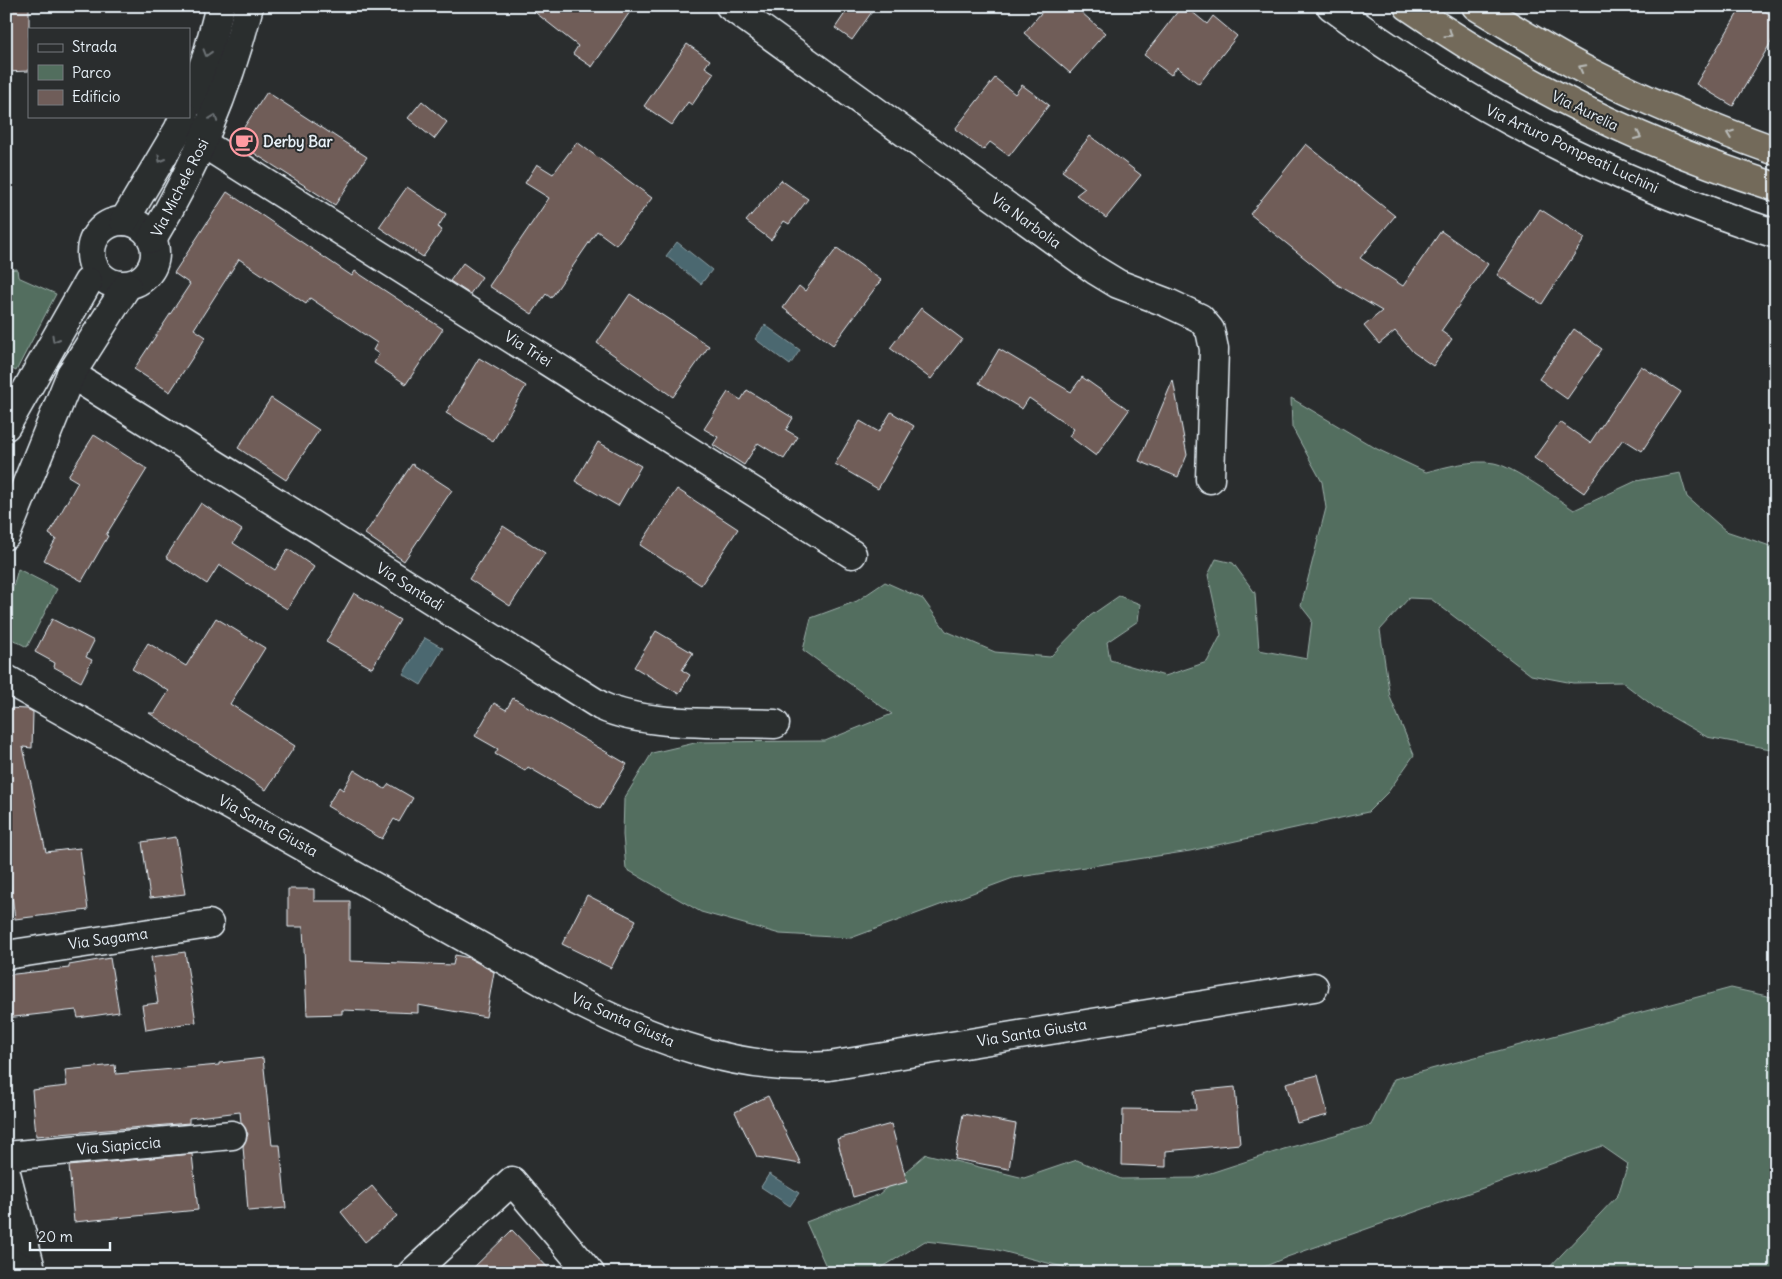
<svg xmlns="http://www.w3.org/2000/svg" width="1782" height="1279" font-family="Delius,sans-serif">
<style>
.green{fill:#526e5e;stroke:#9db0ab}
.water{fill:#4c6870;stroke:#8a9fa6}
.building{fill:#6f5d59;stroke:#e8f1f8}
.lines{fill:none;stroke-linecap:round;stroke-linejoin:round}
.minor-casing{stroke:#e8f1f8;stroke-width:31}
.highway-casing{stroke:#e8f1f8;stroke-width:31}
.minor{stroke:#2a2d2e;stroke-width:28}
.highway{stroke:#736b5a;stroke-width:28}
.oneway{stroke:#b9bbb9}
.oneway2{stroke:#6c7275}
.labels{text-anchor:middle;stroke-width:4;stroke-linejoin:round;paint-order:stroke}
.street-label{font-size:15px;fill:#e8f1f8;stroke:#2a2d2e}
.poi-label{font-size:15px;font-weight:bold;fill:#e8f1f8;stroke:#2a2d2e;text-anchor:start}
</style>
<rect width="100%" height="100%" fill="#2a2d2e"/>
<filter id="ink" filterUnits="userSpaceOnUse"><feTurbulence type="fractalNoise" baseFrequency=".02" numOctaves="2"/><feDisplacementMap in="SourceGraphic" scale="10" xChannelSelector="R" yChannelSelector="G"/><feConvolveMatrix kernelMatrix="1 2 1 2 8 2 1 2 1" color-interpolation-filters="sRGB"/></filter>
<g filter="url(#ink)">
<!-- green -->
<g class="green">
<path d="M17,269L18,277L56,294L16,371L6,366V270Z"/>
<path d="M1291,398L1377,449L1426,472C1446,467 1473,459 1494,463C1514,467 1556,498 1574,510L1636,481L1680,473L1687,497L1726,531L1776,548V750L1707,737L1656,708L1622,682L1573,683L1531,675L1431,599L1409,598L1380,630L1390,697L1414,755L1388,792L1368,812L1190,851L1013,878L851,938L780,934L701,912L626,869L623,835L624,799L652,753L699,742L825,741L892,714L803,650L811,618L857,601L885,582L923,599L946,631L995,652L1050,657L1090,616L1119,596L1140,604L1138,621L1107,642L1110,660L1165,676L1207,662L1221,635L1208,575L1216,559L1233,563L1255,593L1259,650L1307,659L1312,620L1301,606L1326,508L1322,482L1292,427Z"/>
<path d="M18,569L57,589L27,647L6,636V613Z"/>
<path d="M1731,988L1776,998V1273H1544L1618,1195L1628,1164L1602,1146L1287,1257L1250,1273H1086L994,1249L925,1241L873,1273H829L806,1222L878,1195L926,1154L1024,1178L1077,1160L1121,1179L1195,1178L1284,1149L1371,1125L1394,1079Z"/>
</g>
<!-- water -->
<g class="water">
<path d="M677,242L712,270L701,284L666,256Z"/>
<path d="M765,325L800,350L790,365L755,339Z"/>
<path d="M425,638L443,648L421,685L403,674Z"/>
<path d="M769,1174L799,1193L790,1206L761,1187Z"/>
</g>
<!-- building -->
<g class="building">
<path d="M6,6H29V71L6,72Z"/>
<path d="M527,6H634L592,67L573,54L578,46Z"/>
<path d="M850,6H876L852,40L835,28Z"/>
<path d="M1047,6H1074L1105,33L1070,73L1024,33Z"/>
<path d="M1182,6H1185L1207,24L1213,16L1237,36L1199,84L1177,67L1171,75L1144,55Z"/>
<path d="M1742,6H1757L1776,18V34L1733,106L1696,84Z"/>
<path d="M687,44L710,60L705,67L714,73L692,105L688,102L672,125L644,106Z"/>
<path d="M995,78L1015,94L1022,85L1049,105L1009,156L990,142L983,150L955,129Z"/>
<path d="M267,92L367,157L335,205L235,141Z"/>
<path d="M422,101L447,122L434,139L408,118Z"/>
<path d="M1090,136L1141,175L1106,218L1076,195L1085,188L1062,171Z"/>
<path d="M577,142L652,198L616,245L597,231L551,298L546,294L532,314L489,286L549,198L525,183L537,164L553,174Z"/>
<path d="M1306,144L1395,216L1360,258L1403,286L1441,231L1488,264L1441,331L1452,339L1433,366L1413,352L1395,331L1379,344L1364,326L1382,311L1338,285L1250,214Z"/>
<path d="M781,180L808,199L789,224L784,221L771,240L746,221Z"/>
<path d="M407,187L446,214L438,227L442,230L423,257L379,227Z"/>
<path d="M227,192L352,276L355,271L443,329L406,384L374,363L379,354L373,350L377,343L310,298L306,304L239,259L194,329L206,337L170,392L134,369L190,284L174,273Z"/>
<path d="M1540,209L1585,238L1542,304L1497,275Z"/>
<path d="M837,248L881,280L833,345L783,308L799,286L805,291Z"/>
<path d="M463,263L482,277L470,294L450,281Z"/>
<path d="M630,294L709,346L673,397L597,343Z"/>
<path d="M921,308L962,339L931,379L890,348Z"/>
<path d="M1574,329L1602,349L1567,399L1539,379Z"/>
<path d="M999,349L1071,392L1082,377L1129,410L1096,456L1069,436L1074,429L1029,398L1022,409L979,383Z"/>
<path d="M479,358L526,386L493,441L446,413Z"/>
<path d="M1641,366L1681,392L1642,451L1623,439L1584,493L1534,458L1560,422L1590,443Z"/>
<path d="M1173,380L1187,455L1178,477L1139,461Z"/>
<path d="M747,390L793,418L786,430L798,437L784,459L758,443L744,465L713,445L718,437L704,429L728,392L741,400Z"/>
<path d="M271,398L319,430L286,480L238,448Z"/>
<path d="M891,412L914,426L878,489L835,464L860,421L879,432Z"/>
<path d="M94,435L147,469L106,535L108,536L82,581L44,560L56,539L49,534L78,482L68,476Z"/>
<path d="M598,442L641,466L618,506L575,481Z"/>
<path d="M412,464L452,490L404,561L365,534Z"/>
<path d="M677,489L738,529L701,585L640,545Z"/>
<path d="M201,503L242,530L233,543L275,570L288,549L314,567L287,609L219,565L207,584L166,557Z"/>
<path d="M503,526L545,553L510,606L469,579Z"/>
<path d="M354,593L400,620L372,668L326,642Z"/>
<path d="M216,618L265,648L230,704L295,746L266,790L149,713H155L169,691L132,669L148,643L186,666Z"/>
<path d="M52,619L94,641L86,657L92,660L81,682L54,667L55,663L35,652Z"/>
<path d="M656,631L693,653L682,670L690,675L679,694L634,667Z"/>
<path d="M513,698L627,764L600,809L528,767L525,771L495,754L498,749L475,736L494,703L506,710Z"/>
<path d="M6,708L27,709L33,712L32,748L23,747L46,852L80,848L88,910L15,919L6,848Z"/>
<path d="M354,770L385,789L389,784L413,798L399,822L394,819L382,839L327,806L339,787L343,790Z"/>
<path d="M176,837L185,894L150,898L142,842Z"/>
<path d="M288,889H314V901H350V961L453,965L455,955L469,958L494,972L486,1017L418,1005V1013L342,1010V1014L307,1015L303,927H288Z"/>
<path d="M587,895L636,920L611,968L562,944Z"/>
<path d="M185,952L196,1022L146,1030L142,1005L158,1003L151,957Z"/>
<path d="M110,958L119,1012L78,1018L76,1010L6,1018V975L69,968V965Z"/>
<path d="M263,1058L272,1145H280L286,1208L248,1211L243,1146L248,1134L241,1122L240,1112L189,1118V1123L36,1136L32,1090L67,1086L65,1070L115,1065L116,1074L219,1065V1063Z"/>
<path d="M1318,1075L1328,1115L1297,1123L1286,1083Z"/>
<path d="M1235,1087L1240,1144L1166,1151V1167L1122,1165L1123,1109L1196,1110L1194,1091Z"/>
<path d="M768,1096L801,1164L757,1157L735,1112Z"/>
<path d="M963,1114L1016,1124L1009,1169L955,1159Z"/>
<path d="M891,1124L907,1182L853,1197L837,1139Z"/>
<path d="M192,1154L198,1210L74,1222L69,1166Z"/>
<path d="M372,1186L397,1216L365,1242L341,1212Z"/>
<path d="M512,1230L553,1273H468Z"/>
</g>
<g class="lines">
<!-- minor casing -->
<g class="minor-casing">
<g id="minor">
<path d="M730,6L1095,270L1118,284L1168,303L1200,318L1210,330L1214,349L1210,479"/>
<path d="M1331,6C1468,108 1613,181 1776,234"/>
<path d="M189,104L207,56L220,6"/>
<path d="M204,144L852,554"/>
<circle cx="123" cy="253" r="32"/>
<path d="M124,221L178,130L184,116"/>
<path d="M152,239C196,166 228,89 249,6"/>
<path d="M71,374L601,706C646,727 723,722 775,724"/>
<path d="M6,426L88,282"/>
<path d="M6,535L71,374L127,286"/>
<path d="M6,679L577,1001C656,1041 739,1072 829,1066L1314,987"/>
<path d="M6,955L209,924"/>
<path d="M6,1156L232,1135"/>
<path d="M6,1173L32,1273"/>
<path d="M6,1261L32,1272"/>
<path d="M412,1273L512,1181L590,1273"/>
</g>
</g>
<!-- highway casing -->
<g class="highway-casing">
<g id="highway">
<path d="M1408,6C1522,85 1644,145 1776,187"/>
<path d="M1476,6C1513,28 1549,51 1587,71C1648,102 1712,128 1776,151"/>
</g>
</g>
<!-- minor -->
<use href="#minor" class="minor"/>
<!-- highway -->
<use href="#highway" class="highway"/>
</g>
<!-- one-way arrows -->
<defs><path id="oneway-chevron" d="M-2-3.5L2.5 0L-2 3.5" fill="none" stroke-width="1.6" stroke-linecap="round" stroke-linejoin="round" transform="scale(1.25)"/></defs>
<g class="oneway">
<use href="#oneway-chevron" transform="translate(1449 34) rotate(35)"/>
<use href="#oneway-chevron" transform="translate(1582 68) rotate(-152)"/>
<use href="#oneway-chevron" transform="translate(1730 134) rotate(-159)"/>
<use href="#oneway-chevron" transform="translate(1638 136) rotate(24)"/>
</g>
<g class="oneway2">
<use href="#oneway-chevron" transform="translate(207 53) rotate(107)"/>
<use href="#oneway-chevron" transform="translate(214 118) rotate(-69)"/>
<use href="#oneway-chevron" transform="translate(161 159) rotate(120)"/>
<use href="#oneway-chevron" transform="translate(55 339) rotate(120)"/>
</g>
</g>
<!-- icons -->
<defs>
<g id="cafe-ring" transform="scale(1.4375)"><circle r="9.5" fill="#2a2d2e" stroke="#ff9aa2" stroke-width="1.5"/><path d="M-5.5-4.5H6V0H3Q3 3.5 0 3.5H-2.5Q-5.5 3.5-5.5 0ZM3-3.2v2h1.7v-2ZM-6 4.5H4V6H-6Z" fill="#ff9aa2"/></g>
</defs>
<g fill-rule="evenodd">
<use href="#cafe-ring" x="244" y="142"/>
</g>
<g class="labels">
<!-- street labels -->
<g class="street-label">
<text transform="translate(1585 111) rotate(26)" y="5">Via Aurelia</text>
<text transform="translate(1572 149) rotate(25)" y="5">Via Arturo Pompeati Luchini</text>
<text transform="translate(180 188) rotate(-63)" y="5">Via Michele Rosi</text>
<text transform="translate(1026 221) rotate(36)" y="5">Via Narbolia</text>
<text transform="translate(528 349) rotate(32)" y="5">Via Triei</text>
<text transform="translate(410 587) rotate(32)" y="5">Via Santadi</text>
<text transform="translate(268 826) rotate(29)" y="5">Via Santa Giusta</text>
<text transform="translate(108 939) rotate(-8)" y="5">Via Sagama</text>
<text transform="translate(623 1020) rotate(24)" y="5">Via Santa Giusta</text>
<text transform="translate(1032 1033) rotate(-9)" y="5">Via Santa Giusta</text>
<text transform="translate(119 1146) rotate(-5)" y="5">Via Siapiccia</text>
</g>
<!-- poi labels -->
<g class="poi-label">
<text x="263" y="147">Derby Bar</text>
</g>
</g>
<!-- margin -->
<rect width="1782" height="1279" fill="none" stroke="#2a2d2e" stroke-width="25"/>
<rect x="12" y="12" width="1757" height="1254" fill="none" stroke="#e8f1f8" stroke-width="2" filter="url(#ink)"/>
<!-- legend -->
<rect x="28" y="28" width="162" height="90" fill="#2a2d2e" stroke="#767b7f"/>
<rect x="38" y="44" width="25" height="8" fill="#2a2d2e" stroke="#767b7f"/>
<text x="72" y="52" font-size="15" fill="#e8f1f8">Strada</text>
<rect x="38" y="65" width="25" height="15" fill="#526e5e" stroke="#767b7f"/>
<text x="72" y="78" font-size="15" fill="#e8f1f8">Parco</text>
<rect x="38" y="90" width="25" height="15" fill="#6f5d59" stroke="#767b7f"/>
<text x="72" y="102" font-size="15" fill="#e8f1f8">Edificio</text>
<!-- scale -->
<path d="M30 1242v8h80v-8" fill="none" stroke="#e8f1f8" stroke-width="2.5"/>
<text x="38" y="1242" font-size="15" fill="#e8f1f8" stroke="#2a2d2e" stroke-width="4" paint-order="stroke">20 m</text>
</svg>
